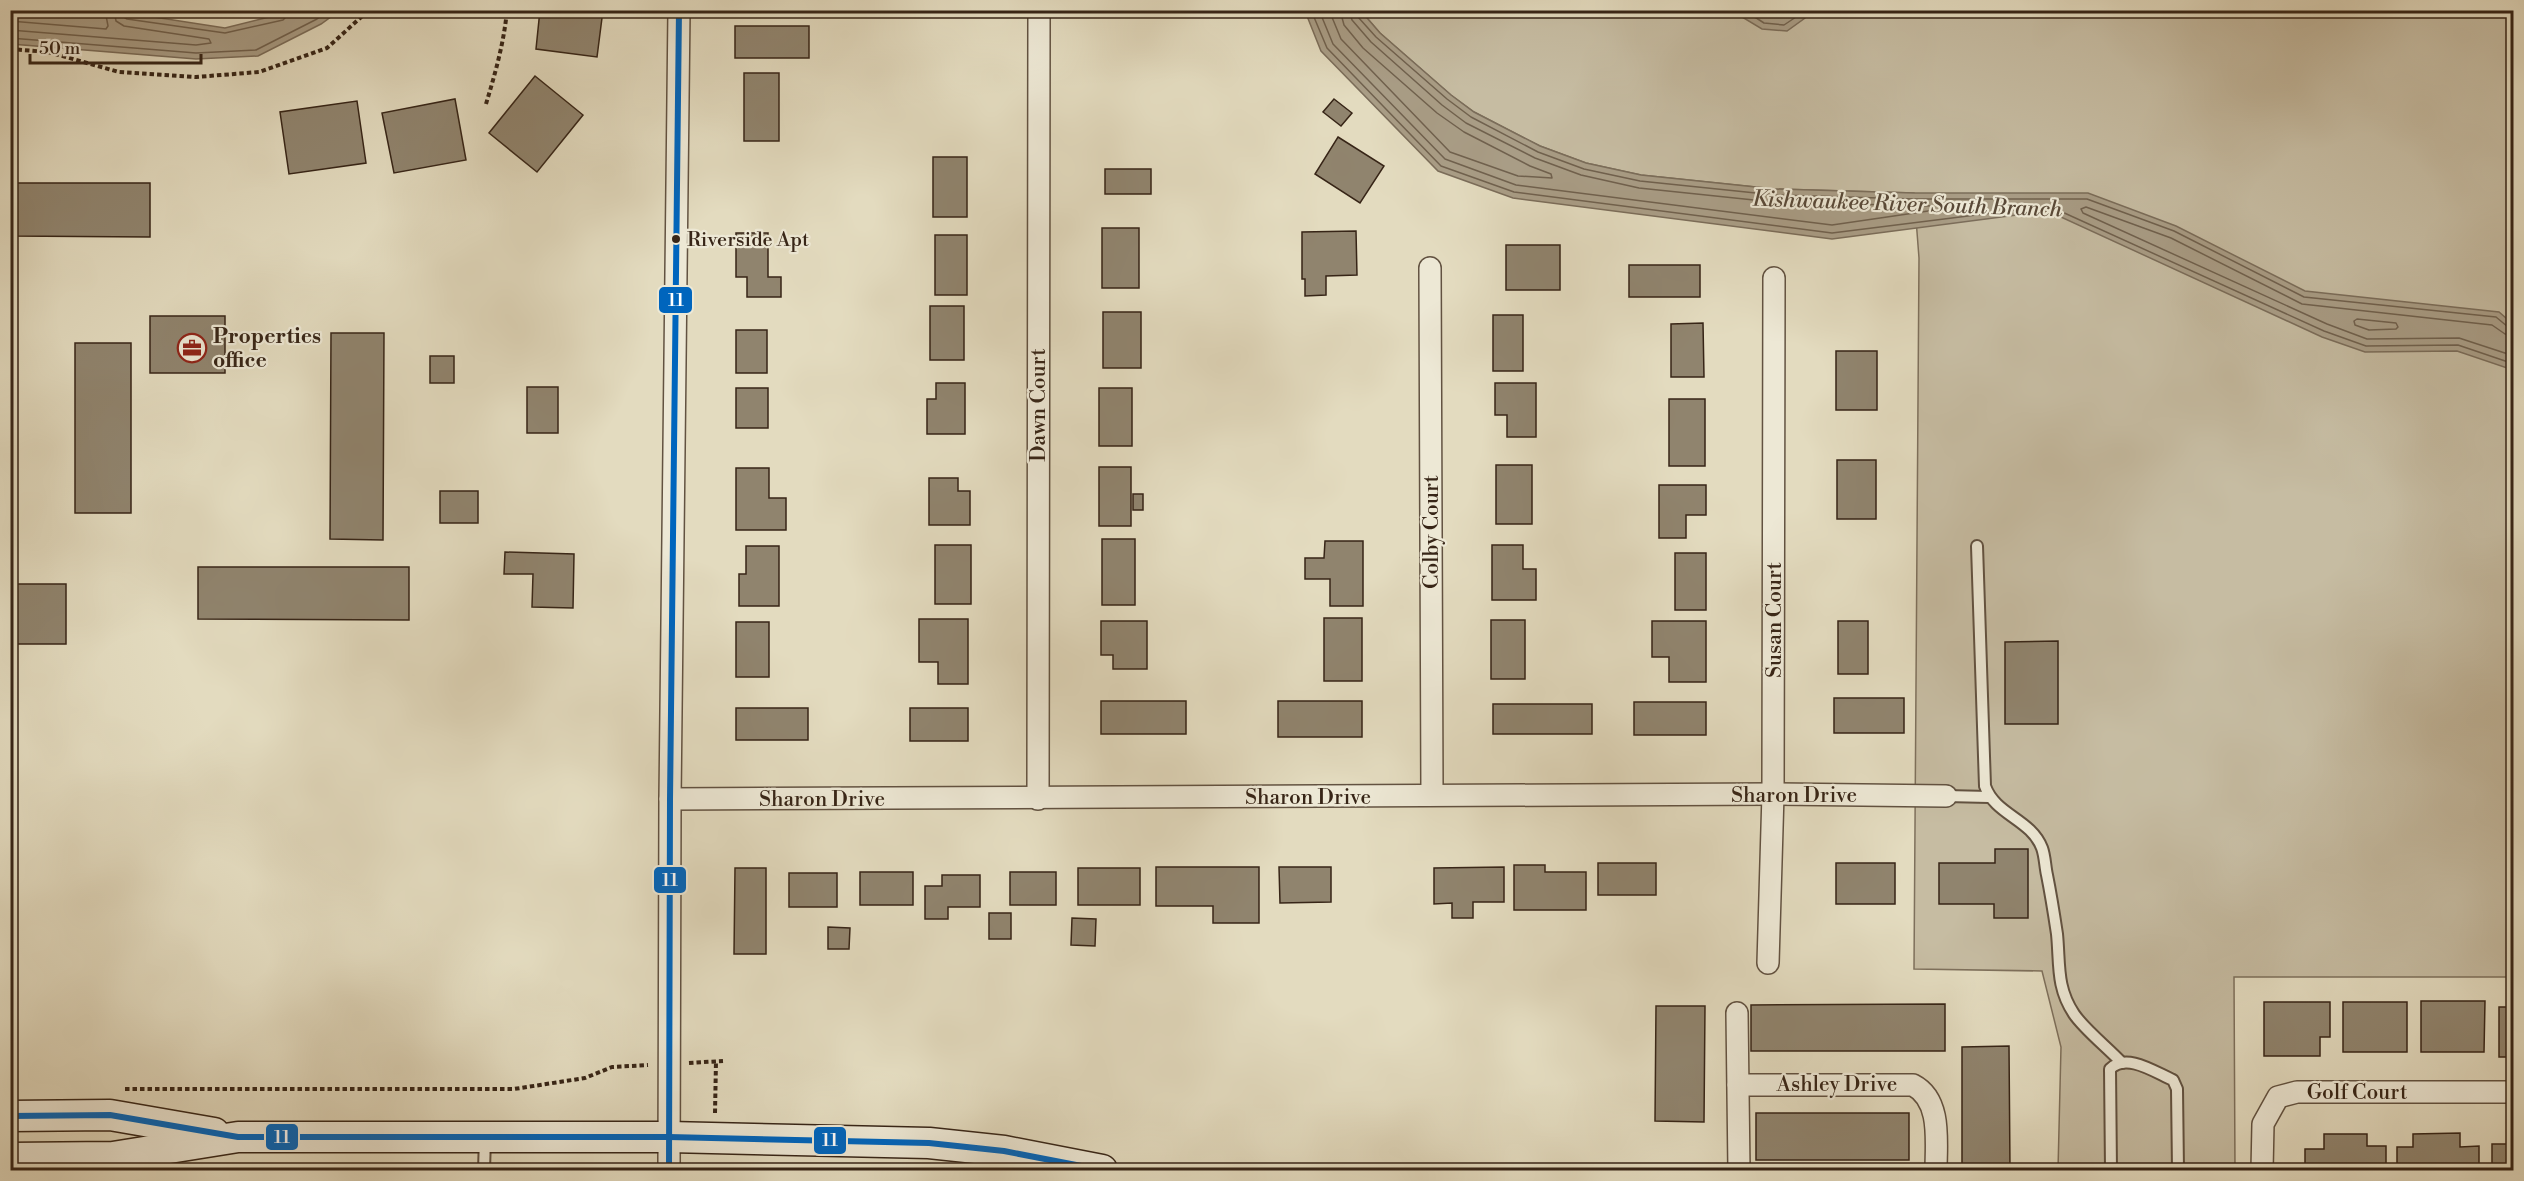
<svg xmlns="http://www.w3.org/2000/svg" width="2524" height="1181" font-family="'Libre Bodoni',serif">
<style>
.green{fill:#c6bca2;stroke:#7e705c;stroke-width:1.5}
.water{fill:#a99d86;stroke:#7b6d5a;stroke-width:1.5}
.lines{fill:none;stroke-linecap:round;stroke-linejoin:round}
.shore{stroke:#70614e;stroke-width:1.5}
.building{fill:#90846e;stroke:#372517;stroke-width:1.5}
.lane-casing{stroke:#625241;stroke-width:14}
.street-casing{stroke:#625241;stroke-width:24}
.secondary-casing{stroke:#372517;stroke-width:33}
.path{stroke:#372517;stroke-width:4;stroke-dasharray:4.5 3;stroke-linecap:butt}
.lane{stroke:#ede8d5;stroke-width:10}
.street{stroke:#ede8d5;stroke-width:21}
.secondary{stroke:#ede8d5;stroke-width:30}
.bus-1-casing{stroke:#ede8d5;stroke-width:10}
.bus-1{stroke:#0065bd;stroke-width:6}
.bus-dot{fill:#372517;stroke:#ede8d5;stroke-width:2}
.labels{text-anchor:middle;stroke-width:4.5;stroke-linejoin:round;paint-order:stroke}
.bus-label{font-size:20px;fill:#372517;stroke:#ede8d5;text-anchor:start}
.poi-label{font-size:21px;font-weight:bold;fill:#372517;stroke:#ede8d5;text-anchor:start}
.street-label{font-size:21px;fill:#372517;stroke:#ede8d5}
.water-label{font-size:22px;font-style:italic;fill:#594938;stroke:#ede8d5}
.line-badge{stroke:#ede8d5;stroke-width:2}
.badge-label{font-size:16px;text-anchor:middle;font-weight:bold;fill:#fff}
</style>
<rect width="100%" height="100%" fill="#e3dbbf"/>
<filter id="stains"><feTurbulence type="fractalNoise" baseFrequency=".00333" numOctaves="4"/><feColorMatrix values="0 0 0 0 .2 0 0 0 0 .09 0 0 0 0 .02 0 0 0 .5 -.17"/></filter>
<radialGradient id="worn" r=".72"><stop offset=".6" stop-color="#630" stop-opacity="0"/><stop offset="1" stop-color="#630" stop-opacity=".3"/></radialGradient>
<!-- green -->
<path class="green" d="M1361,11H2513V977H2234L2235,1170H2058L2061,1047L2042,971L1914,969L1919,258L1914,193L1775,189L1641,175L1586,163L1540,146L1474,112L1451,95L1380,33Z"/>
<!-- water -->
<g class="water">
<path d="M77,11L128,13L225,28L281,14L285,11H339L321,24L258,56L196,59L11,44V11Z"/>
<path d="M1305,11H1361L1380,33L1451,95L1474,112L1540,146L1586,163L1641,175L1775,189L1914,193H2088L2176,226L2305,291L2499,312L2513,324V370L2457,351L2365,352L2322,337L2048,211L1832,239L1513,198L1438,171L1321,51Z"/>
<path d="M1732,11L1807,10V11L1805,18L1787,31L1762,29Z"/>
</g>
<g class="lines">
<!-- shore -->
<g class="shore">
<path d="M121,10L122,16L127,19L225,33L283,20L287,16L288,10"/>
<path d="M1311,10L1327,48L1441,166L1514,192L1832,233L2049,206L2324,331L2366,346L2458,345L2514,364"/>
<path d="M1319,10L1333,44L1445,159L1516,185L1832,225L1935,210L1932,206L1773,202L1639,188L1581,175L1535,158L1466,123L1442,105L1371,42L1352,20L1349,10"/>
<path d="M1329,10L1341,39L1450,152L1518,176L1552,178L1551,174L1530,166L1464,132L1437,113L1363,48L1344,25L1340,10"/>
<path d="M1357,10L1358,17L1376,37L1447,99L1471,117L1538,152L1584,169L1640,181L1775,195L1914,199H2087L2174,231L2304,297L2496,317L2508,327L2514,328"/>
<path d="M1744,10L1764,23L1784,25L1799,15L1801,10"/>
<path d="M10,21L106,29L108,26L105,10"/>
<path d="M10,30L196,45L211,43L209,39L124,26L116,21L114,10"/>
<path d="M10,38L196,53L256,50L317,19L329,10"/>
<path d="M2357,319L2396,323L2398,327L2396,329L2369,330L2355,325L2354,321Z"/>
<path d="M2514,336L2505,334L2492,325L2302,304L2171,238L2086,207L2081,209L2083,213L2327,324L2367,339L2459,338L2514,356"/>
</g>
</g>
<!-- building -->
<g class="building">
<path d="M540,10H603L597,57L536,49Z"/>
<rect x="735" y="26" width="74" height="32"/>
<rect x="744" y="73" width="35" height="68"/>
<path d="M535,76L583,115L537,172L489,133Z"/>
<path d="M455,99L466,160L394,173L382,113Z"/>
<path d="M1334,99L1352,113L1341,126L1323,112Z"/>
<path d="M357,101L366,163L289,174L280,112Z"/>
<path d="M1338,137L1384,166L1360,203L1315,174Z"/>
<rect x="933" y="157" width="34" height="60"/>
<rect x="1105" y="169" width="46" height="25"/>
<path d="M10,183H150V237L10,236Z"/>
<rect x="1102" y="228" width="37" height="60"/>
<path d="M1356,231L1357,275L1326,276V295L1305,296V279H1302V232Z"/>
<path d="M736,233H768V277H781V297H747V277H736Z"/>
<rect x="935" y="235" width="32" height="60"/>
<rect x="1506" y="245" width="54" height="45"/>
<rect x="1629" y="265" width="71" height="32"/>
<rect x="930" y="306" width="34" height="54"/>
<rect x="1103" y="312" width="38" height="56"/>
<rect x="1493" y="315" width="30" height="56"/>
<rect x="150" y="316" width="75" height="57"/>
<path d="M1703,323L1704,377H1671V324Z"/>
<rect x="736" y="330" width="31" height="43"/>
<path d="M331,333H384L383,540L330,539Z"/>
<rect x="75" y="343" width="56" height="170"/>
<rect x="1836" y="351" width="41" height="59"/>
<rect x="430" y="356" width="24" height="27"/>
<path d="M936,383H965V434H927V399H936Z"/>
<path d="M1495,383H1536V437H1507V415H1495Z"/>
<rect x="527" y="387" width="31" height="46"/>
<rect x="736" y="388" width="32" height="40"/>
<rect x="1099" y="388" width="33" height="58"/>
<rect x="1669" y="399" width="36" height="67"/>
<rect x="1837" y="460" width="39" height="59"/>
<rect x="1496" y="465" width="36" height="59"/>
<rect x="1099" y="467" width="32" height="59"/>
<path d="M736,468H769V498H786V530H736Z"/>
<path d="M929,478H958V491H970V525H929Z"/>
<path d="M1659,485H1706V515H1686V538H1659Z"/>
<rect x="440" y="491" width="38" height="32"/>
<rect x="1133" y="494" width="10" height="16"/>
<rect x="1102" y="539" width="33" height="66"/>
<path d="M1325,541H1363V606H1330V579H1305V558H1324Z"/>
<rect x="935" y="545" width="36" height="59"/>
<path d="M1492,545H1523V569H1536V600H1492Z"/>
<path d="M746,546H779V606H739V574H746Z"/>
<path d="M505,552L574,554L573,608L532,607L533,574H504Z"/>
<rect x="1675" y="553" width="31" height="57"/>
<path d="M198,567H409V620L198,619Z"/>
<rect x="10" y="584" width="56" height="60"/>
<rect x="1324" y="618" width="38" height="63"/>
<path d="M919,619H968V684H938V662H919Z"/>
<rect x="1491" y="620" width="34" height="59"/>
<path d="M1101,621H1147V669H1113V655H1101Z"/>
<path d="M1652,621H1706V682H1669V657H1652Z"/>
<rect x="1838" y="621" width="30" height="53"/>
<rect x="736" y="622" width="33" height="55"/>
<path d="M2058,641V724H2005V642Z"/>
<rect x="1834" y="698" width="70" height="35"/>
<rect x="1101" y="701" width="85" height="33"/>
<rect x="1278" y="701" width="84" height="36"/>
<rect x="1634" y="702" width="72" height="33"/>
<rect x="1493" y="704" width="99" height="30"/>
<rect x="736" y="708" width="72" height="32"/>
<rect x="910" y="708" width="58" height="33"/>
<path d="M1995,849H2028V918H1994V904H1939V863H1995Z"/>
<rect x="1598" y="863" width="58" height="32"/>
<rect x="1836" y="863" width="59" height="41"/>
<path d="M1514,865H1545V872H1586V910H1514Z"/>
<path d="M1156,867H1259V923H1213V906H1156Z"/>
<path d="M1279,867H1331V902L1280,903Z"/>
<path d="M1504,867V902H1473V918H1452V903L1434,904V868Z"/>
<path d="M735,868H766V954H734Z"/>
<rect x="1078" y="868" width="62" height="37"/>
<rect x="860" y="872" width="53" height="33"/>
<rect x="1010" y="872" width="46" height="33"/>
<rect x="789" y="873" width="48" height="34"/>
<path d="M942,875H980V907H948V919H925V886H942Z"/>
<rect x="989" y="913" width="22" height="26"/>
<path d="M1072,918L1096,919L1095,946L1071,945Z"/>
<path d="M828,927L850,928L849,949H828Z"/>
<path d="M2421,1001H2485L2484,1052H2421Z"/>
<path d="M2264,1002H2330V1037H2320V1056H2264Z"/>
<rect x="2343" y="1002" width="64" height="50"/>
<path d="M1945,1004V1051H1751V1005Z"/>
<path d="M1656,1006H1705L1704,1122L1655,1121Z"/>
<rect x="2499" y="1007" width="15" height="50"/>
<path d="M2009,1046L2010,1170H1962V1047Z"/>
<rect x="1756" y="1113" width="153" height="47"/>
<path d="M2510,1129H2514V1170H2492V1144H2510Z"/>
<path d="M2460,1133V1147L2479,1146V1170H2397V1147H2413V1134Z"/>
<path d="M2324,1134H2367V1146H2386V1170H2305V1149H2324Z"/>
</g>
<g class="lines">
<!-- lane casing -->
<g class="lane-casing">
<g id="lane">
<path d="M1977,546L1985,786C1995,815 2031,819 2042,848C2045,856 2045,866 2047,875C2051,895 2054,914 2057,934C2060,964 2056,987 2074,1014C2084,1029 2108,1048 2122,1063"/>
<path d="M1946,796L1989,797"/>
<path d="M484,1170L485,1138"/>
<path d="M2111,1170L2110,1069C2127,1052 2156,1073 2173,1080L2177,1089L2178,1170"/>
</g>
</g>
<!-- street casing -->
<g class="street-casing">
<g id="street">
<path d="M1430,268L1432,795"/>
<path d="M670,799L1773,794L1946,796"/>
<path d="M1038,799L1039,10"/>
<path d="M1768,963L1773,794L1774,278"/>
<path d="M1737,1013L1739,1170"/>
<path d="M1738,1085H1913C1942,1100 1936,1142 1936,1170"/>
<path d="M669,1170L670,799L679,10"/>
<path d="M2262,1170L2263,1124L2278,1097L2297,1092H2514"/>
</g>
</g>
<!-- secondary casing -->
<g class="secondary-casing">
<g id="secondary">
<path d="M10,1116L110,1115L214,1133"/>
<path d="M10,1158L113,1157L238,1137H669L929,1143L1004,1151L1102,1170"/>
</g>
</g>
<!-- path -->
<g class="path">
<path d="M10,49L48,52L119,72L196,77L259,72L327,48L369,10"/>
<path d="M486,104C495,74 504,43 507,10"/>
<path d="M689,1063L723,1061"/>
<path d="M125,1089H514L585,1078L612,1067L648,1065"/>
<path d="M715,1113L716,1061"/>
</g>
<!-- lane -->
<use href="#lane" class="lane"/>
<!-- street -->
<use href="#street" class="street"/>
<!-- secondary -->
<use href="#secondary" class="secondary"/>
<!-- bus-1 casing -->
<g class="bus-1-casing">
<g id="bus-1">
<path d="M10,1116L110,1115L238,1137H669L929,1143L1004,1151L1102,1170"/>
<path d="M669,1170L670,799L679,10"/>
</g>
</g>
<!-- bus-1 -->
<use href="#bus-1" class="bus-1"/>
</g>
<!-- icons -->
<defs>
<g id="office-ring" transform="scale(1.5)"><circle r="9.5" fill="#ede8d5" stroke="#8f2418" stroke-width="1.5"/><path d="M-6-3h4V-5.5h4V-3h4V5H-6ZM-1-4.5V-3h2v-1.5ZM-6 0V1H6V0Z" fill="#8f2418"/></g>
</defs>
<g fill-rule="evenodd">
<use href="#office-ring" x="192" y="348"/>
</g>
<!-- markers -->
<circle class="bus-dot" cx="676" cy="239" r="5"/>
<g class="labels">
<!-- bus labels -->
<g class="bus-label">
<text x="687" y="246">Riverside Apt</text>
</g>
<!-- poi labels -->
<g class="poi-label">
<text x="213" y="343">Properties<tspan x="213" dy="24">office</tspan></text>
</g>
<!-- street labels -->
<g class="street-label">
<text transform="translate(1038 405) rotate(-90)" y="7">Dawn Court</text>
<text transform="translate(1431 532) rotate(-90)" y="7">Colby Court</text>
<text transform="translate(1774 620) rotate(-90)" y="7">Susan Court</text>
<text x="1794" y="802">Sharon Drive</text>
<text x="1308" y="804">Sharon Drive</text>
<text x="822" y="806">Sharon Drive</text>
<text x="1837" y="1091">Ashley Drive</text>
<text x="2357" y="1099">Golf Court</text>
</g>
<!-- water labels -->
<g class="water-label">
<text transform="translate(1907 203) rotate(2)" y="8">Kishwaukee River South Branch</text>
</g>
</g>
<g class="line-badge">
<rect x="658" y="286" width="35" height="28" rx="6" fill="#0065bd"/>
<rect x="653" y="866" width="34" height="28" rx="6" fill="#0065bd"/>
<rect x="265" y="1123" width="34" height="28" rx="6" fill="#0065bd"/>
<rect x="813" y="1126" width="34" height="29" rx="6" fill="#0065bd"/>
</g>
<g class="badge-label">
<text x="676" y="306">11</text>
<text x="670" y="886">11</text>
<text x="282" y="1143">11</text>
<text x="830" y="1146">11</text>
</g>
<!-- margin -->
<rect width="2524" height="1181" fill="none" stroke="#e3dbbf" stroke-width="36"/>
<rect x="12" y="12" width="2500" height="1157" fill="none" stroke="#372517" stroke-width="3"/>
<rect x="18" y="18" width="2488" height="1145" fill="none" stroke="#372517" stroke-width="1.5"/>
<!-- scale -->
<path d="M30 54v9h171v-9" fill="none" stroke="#372517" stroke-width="3"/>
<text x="39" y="54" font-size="18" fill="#372517" stroke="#ede8d5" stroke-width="4.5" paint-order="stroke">50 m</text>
<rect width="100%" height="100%" filter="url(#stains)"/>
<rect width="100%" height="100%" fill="url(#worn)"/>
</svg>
